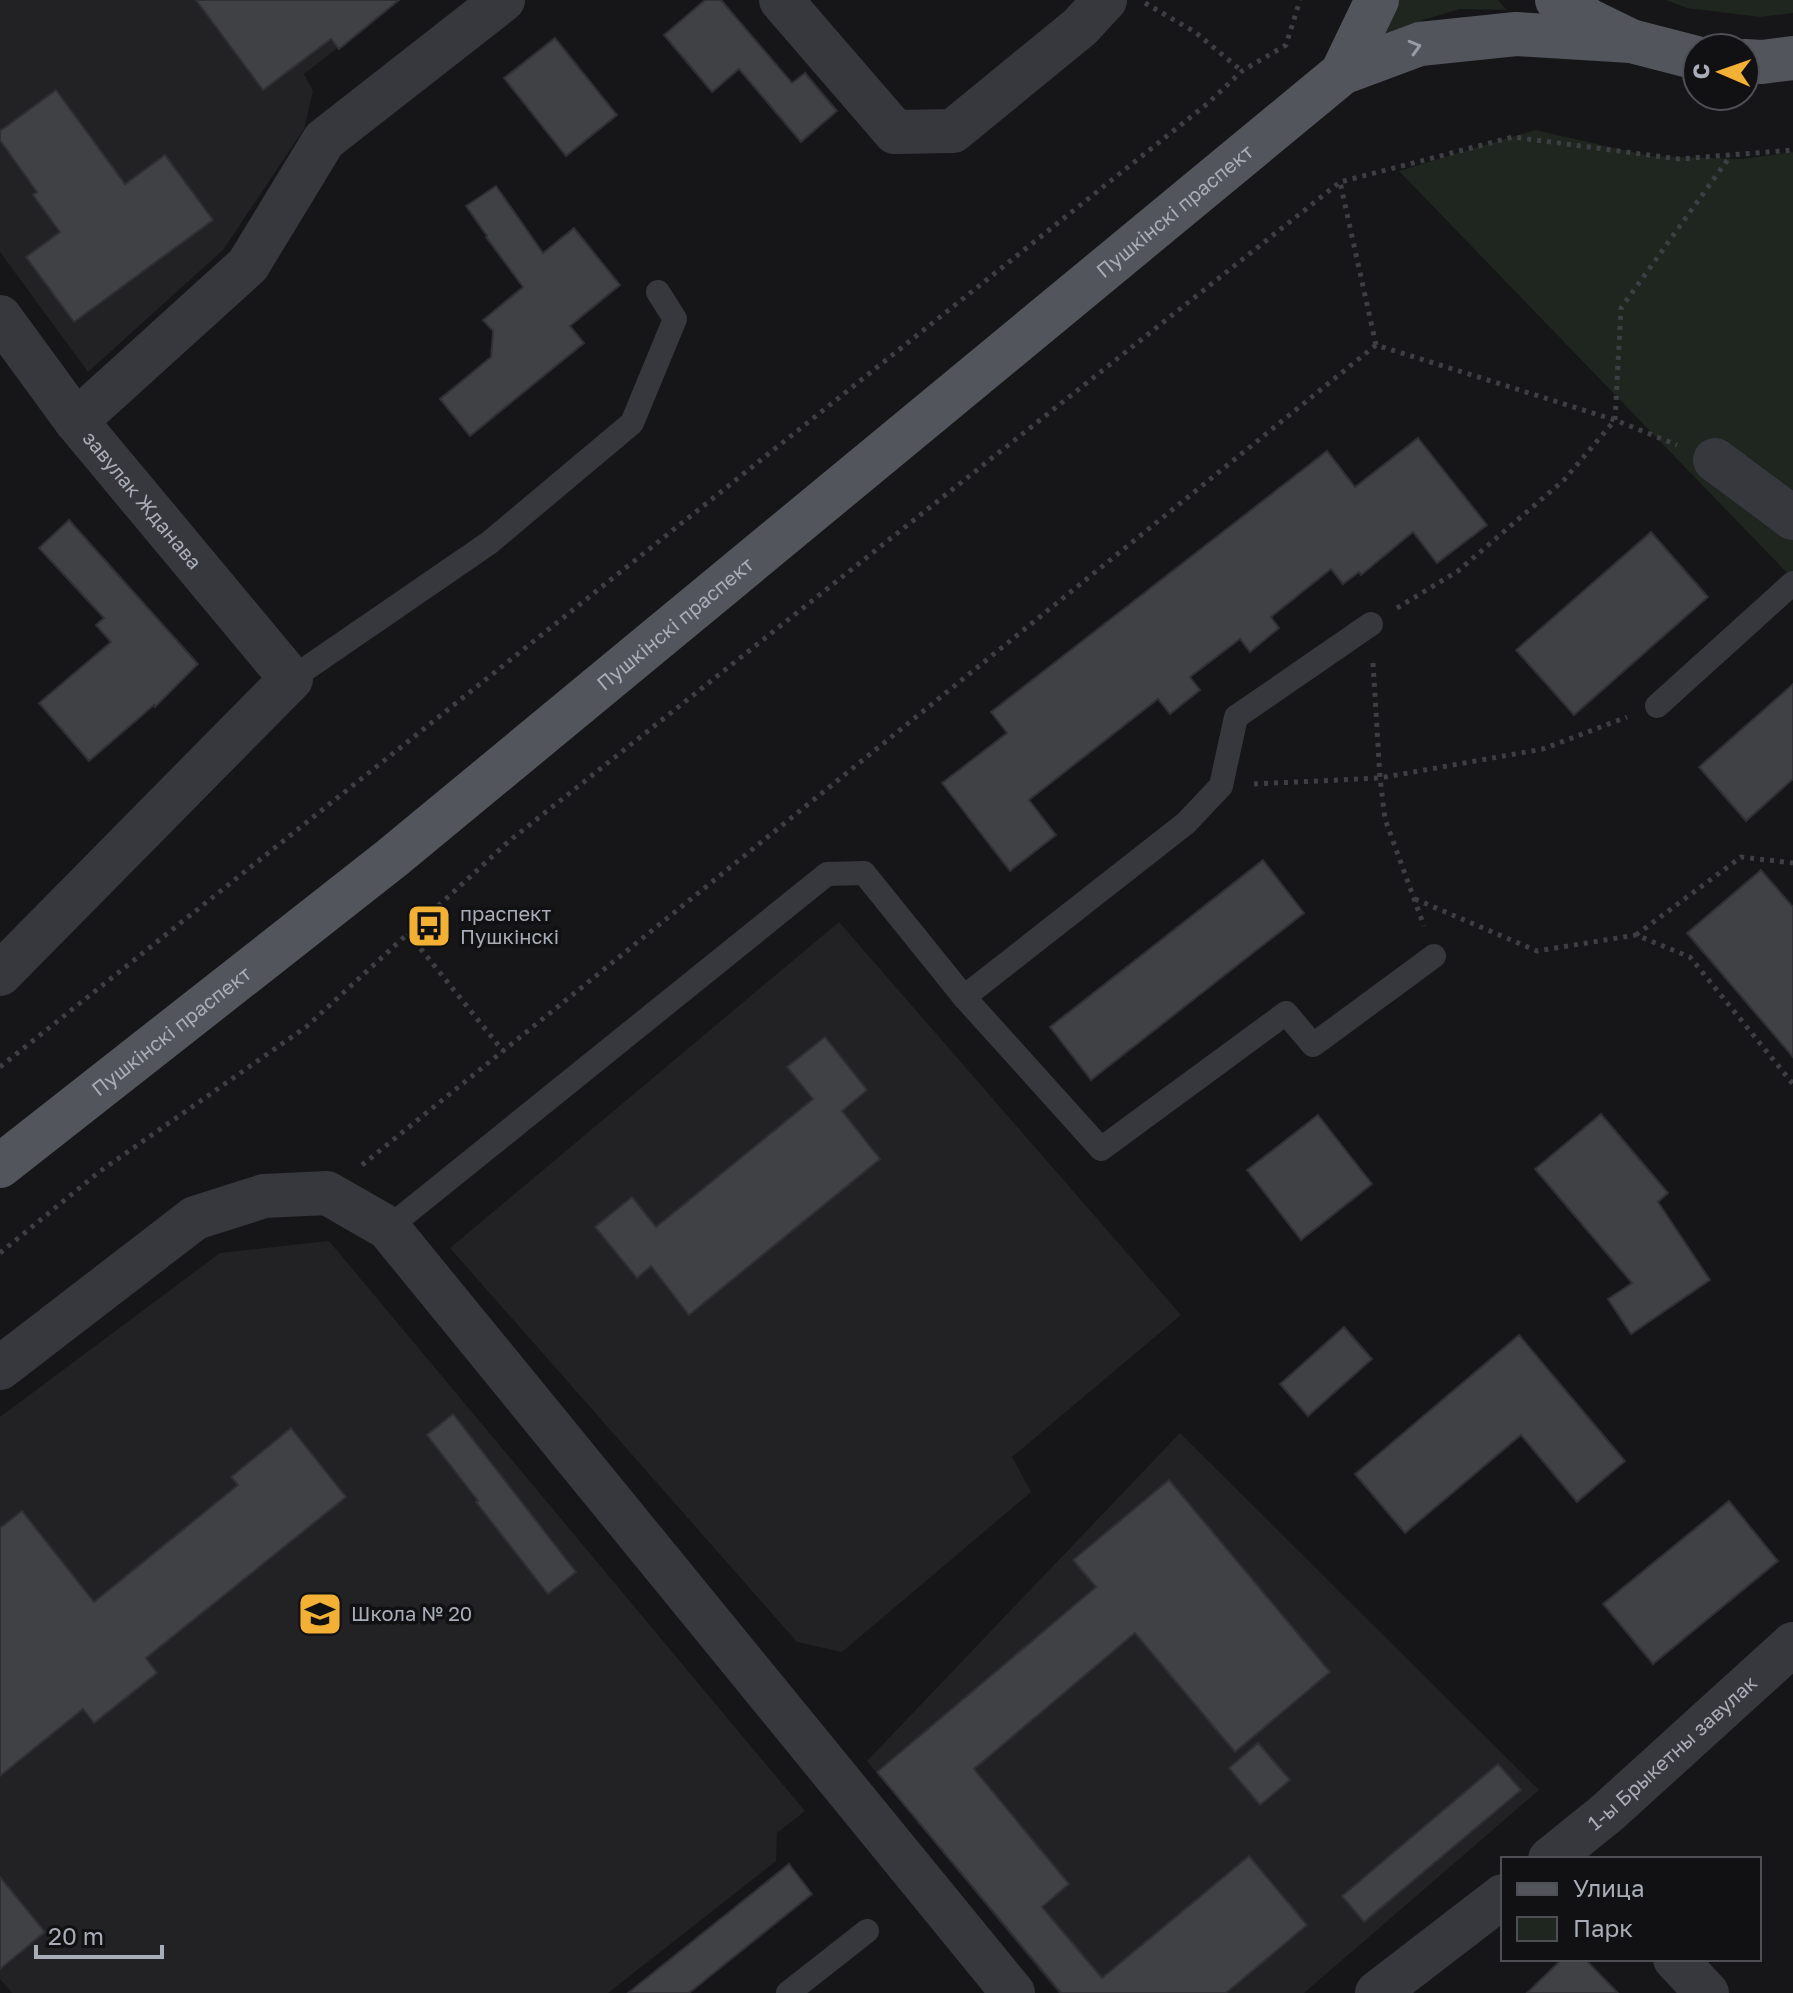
<svg xmlns="http://www.w3.org/2000/svg" width="1793" height="1993" font-family="'Golos Text',sans-serif">
<style>
.built{fill:#222225}
.green{fill:#1e261f}
.building{fill:#404145;stroke:#303034;stroke-width:2}
.lines{fill:none;stroke-linecap:round;stroke-linejoin:round}
.path{stroke:#3d3f44;stroke-width:5;stroke-dasharray:4 6;stroke-linecap:butt}
.lane{stroke:#37383d;stroke-width:24}
.street{stroke:#37383d;stroke-width:44}
.primary{stroke:#53555c;stroke-width:44}
.oneway{stroke:#979ba6}
.labels{text-anchor:middle;stroke-width:7;stroke-linejoin:round;paint-order:stroke}
.street-label{font-size:20px;fill:#a8adb8;stroke:#111113}
.poi-label{font-size:20px;fill:#a8adb8;stroke:#111113;text-anchor:start}
</style>
<rect width="100%" height="100%" fill="#161618"/>
<!-- built -->
<g class="built">
<path d="M0,0H399L304,74L313,91L304,129L223,250L88,372L0,252Z"/>
<path d="M839,922L1181,1315L1012,1457L1031,1492L842,1652L797,1642L450,1248Z"/>
<path d="M329,1241L805,1811L777,1833L776,1861L608,1993H12L0,1979V1417L220,1253Z"/>
<path d="M1180,1433L1539,1790L1304,1993H1058L867,1761Z"/>
</g>
<!-- green -->
<g class="green">
<path d="M1399,0H1498L1507,10L1460,9L1423,20L1371,53Z"/>
<path d="M1666,0H1793V13L1760,17L1687,8Z"/>
<path d="M1535,130L1650,156L1741,159L1793,152V579L1399,171Z"/>
</g>
<!-- building -->
<g class="building">
<path d="M196,0H399L339,49L331,39L263,90Z"/>
<path d="M705,0H721L792,83L805,73L837,111L801,142L739,69L712,92L664,35Z"/>
<path d="M555,38L617,115L566,156L504,78Z"/>
<path d="M56,90L125,184L165,155L213,220L74,322L26,257L60,232L33,195L37,192L0,140V131Z"/>
<path d="M496,186L543,253L574,228L620,285L570,326L584,343L470,436L440,399L491,357L493,331L483,320L523,287L486,237L487,236L466,206Z"/>
<path d="M1418,438L1487,525L1437,563L1413,532L1361,575L1359,572L1343,584L1331,569L1271,617L1279,628L1250,652L1240,639L1190,677L1200,690L1170,714L1158,699L1029,800L1056,835L1010,871L942,783L1007,733L991,712L1327,451L1355,487Z"/>
<path d="M69,520L198,664L155,707L154,705L89,761L39,703L111,642L96,625L104,618L39,548Z"/>
<path d="M1651,532L1708,597L1574,715L1516,650Z"/>
<path d="M1793,684V779L1746,821L1699,767Z"/>
<path d="M1263,860L1304,913L1091,1080L1050,1027Z"/>
<path d="M1761,870L1793,907V1057L1687,933Z"/>
<path d="M825,1037L867,1090L842,1111L880,1159L689,1315L651,1266L637,1278L595,1227L632,1197L656,1227L813,1099L787,1067Z"/>
<path d="M1601,1114L1668,1193L1658,1202L1710,1280L1631,1334L1608,1299L1632,1283L1535,1169Z"/>
<path d="M1318,1115L1372,1184L1301,1240L1247,1170Z"/>
<path d="M1344,1327L1372,1359L1308,1416L1280,1384Z"/>
<path d="M1519,1335L1625,1461L1577,1502L1521,1435L1405,1533L1355,1474Z"/>
<path d="M453,1414L576,1572L548,1594L476,1502L478,1501L427,1435Z"/>
<path d="M291,1428L346,1497L146,1658L157,1673L94,1723L83,1709L0,1776V1528L22,1511L94,1602L238,1485L231,1477Z"/>
<path d="M1169,1480L1330,1672L1235,1752L1135,1633L974,1769L1069,1884L1042,1907L1102,1978L1249,1856L1307,1925L1226,1993H1061L877,1772L1096,1587L1073,1560Z"/>
<path d="M1729,1501L1778,1561L1653,1664L1603,1604Z"/>
<path d="M1258,1743L1290,1780L1260,1805L1229,1768Z"/>
<path d="M1498,1764L1521,1790L1364,1922L1342,1896Z"/>
<path d="M789,1864L812,1894L689,1993H628Z"/>
<path d="M0,1877L45,1932L0,1969Z"/>
<path d="M1562,1959H1585L1618,1993H1527Z"/>
</g>
<g class="lines">
<!-- path -->
<g class="path">
<path d="M1145,3L1195,32L1242,71"/>
<path d="M1376,345L1340,182L1513,137L1679,159L1793,150"/>
<path d="M1397,608L1458,571L1564,480L1615,420L1621,308L1731,155"/>
<path d="M1373,663L1380,778L1385,819L1424,926"/>
<path d="M1254,784L1380,778L1543,749L1627,717"/>
<path d="M1415,899L1537,951L1636,935L1690,957L1793,1084"/>
<path d="M408,933L503,1051"/>
<path d="M1636,935L1741,857L1793,863"/>
<path d="M0,1067L1207,104L1242,71L1286,45L1300,0"/>
<path d="M362,1165L1376,345L1615,420L1677,445"/>
<path d="M0,1253L99,1172L306,1027L508,842L1340,182"/>
</g>
<!-- lane -->
<g class="lane">
<path d="M291,679L489,543L632,423L675,319L658,292"/>
<path d="M1657,706L1793,583"/>
<path d="M964,997L1101,1149L1286,1013L1313,1045L1434,956"/>
<path d="M388,1228L827,874L864,873L964,997L1186,823L1221,786L1236,717L1371,624"/>
<path d="M788,1993L867,1931"/>
</g>
<!-- street -->
<g class="street">
<path d="M781,0L895,132L953,131L1080,27L1105,0"/>
<path id="s1" d="M0,317L76,421L291,679L0,974"/>
<path d="M76,421L248,265L324,140L503,0"/>
<path d="M1715,460L1793,518"/>
<path d="M0,1368L195,1218L264,1196L327,1193L388,1228L1013,1993"/>
<path id="s2" d="M1550,1859L1607,1813L1793,1644"/>
<path d="M1675,1959L1707,1993"/>
<path d="M1377,1993L1503,1896"/>
</g>
<!-- primary -->
<g class="primary">
<path d="M1557,0L1590,21L1631,41L1697,58"/>
<path d="M1745,61L1762,62L1793,58"/>
<path d="M1342,73L1377,0"/>
<path id="s3" d="M0,1166L392,858L1342,73L1420,44L1516,34L1631,41"/>
</g>
</g>
<!-- one-way arrows -->
<defs><path id="oneway-chevron" d="M-2-3.5L2.5 0L-2 3.5" fill="none" stroke-width="1.6" stroke-linecap="round" stroke-linejoin="round" transform="scale(2)"/></defs>
<use class="oneway" href="#oneway-chevron" transform="translate(1415 47) rotate(-16)"/>
<!-- icons -->
<defs>
<g id="bus-square" transform="scale(2.3)"><rect x="-9" y="-9" width="18" height="18" rx="4" fill="#f2b134" stroke="#111113"/><path d="M-5-6H5V4H4V6H2V4H-2V6H-4V4H-5ZM-3.5-4V0h7V-4ZM-3.5 1.2v1.5H-2V1.2ZM2 1.2v1.5H3.5V1.2Z" fill="#111"/></g>
<g id="school-square" transform="scale(2.3)"><rect x="-9" y="-9" width="18" height="18" rx="4" fill="#f2b134" stroke="#111113"/><path d="M0-5L7-2L0 1L-7-2ZM-4 1L0 2.5L4 1V4Q0 6-4 4Z" fill="#111"/></g>
</defs>
<g fill-rule="evenodd">
<use href="#bus-square" x="429" y="926"/>
<use href="#school-square" x="320" y="1614"/>
</g>
<g class="labels">
<!-- street labels -->
<g class="street-label">
<text dy="7" stroke="none"><textPath href="#s3" startOffset="1514">Пушкінскі праспект</textPath></text>
<text dy="7" stroke="none"><textPath href="#s1" startOffset="232">завулак Жданава</textPath></text>
<text dy="7" stroke="none"><textPath href="#s3" startOffset="866">Пушкінскі праспект</textPath></text>
<text dy="7" stroke="none"><textPath href="#s3" startOffset="218">Пушкінскі праспект</textPath></text>
<text dy="7" stroke="none"><textPath href="#s2" startOffset="162">1-ы Брыкетны завулак</textPath></text>
</g>
<!-- poi labels -->
<g class="poi-label">
<text x="460" y="921">праспект<tspan x="460" dy="23">Пушкінскі</tspan></text>
<text x="351" y="1621">Школа № 20</text>
</g>
</g>
<!-- legend -->
<rect x="1501" y="1857" width="260" height="104" fill="#111113" stroke="#4d4f55" stroke-width="2"/>
<rect x="1517" y="1883" width="40" height="12" fill="#53555c" stroke="#4d4f55" stroke-width="2"/>
<text x="1573" y="1897" font-size="24" fill="#a8adb8">Улица</text>
<rect x="1517" y="1917" width="40" height="24" fill="#1e261f" stroke="#4d4f55" stroke-width="2"/>
<text x="1573" y="1937" font-size="24" fill="#a8adb8">Парк</text>
<!-- north arrow -->
<g transform="translate(1721 72) rotate(272)"><circle r="38" fill="#111113" stroke="#4d4f55" stroke-width="2"/>
<path d="M0-6L14 30L0 20L-14 30Z" fill="#f2b134"/>
<text y="-12" font-size="22" font-weight="bold" text-anchor="middle" fill="#a8adb8">С</text>
</g>
<!-- scale -->
<path d="M36 1945v12h126v-12" fill="none" stroke="#a8adb8" stroke-width="4"/>
<text x="48" y="1945" font-size="24" fill="#a8adb8" stroke="#111113" stroke-width="6" paint-order="stroke">20 m</text>
</svg>
